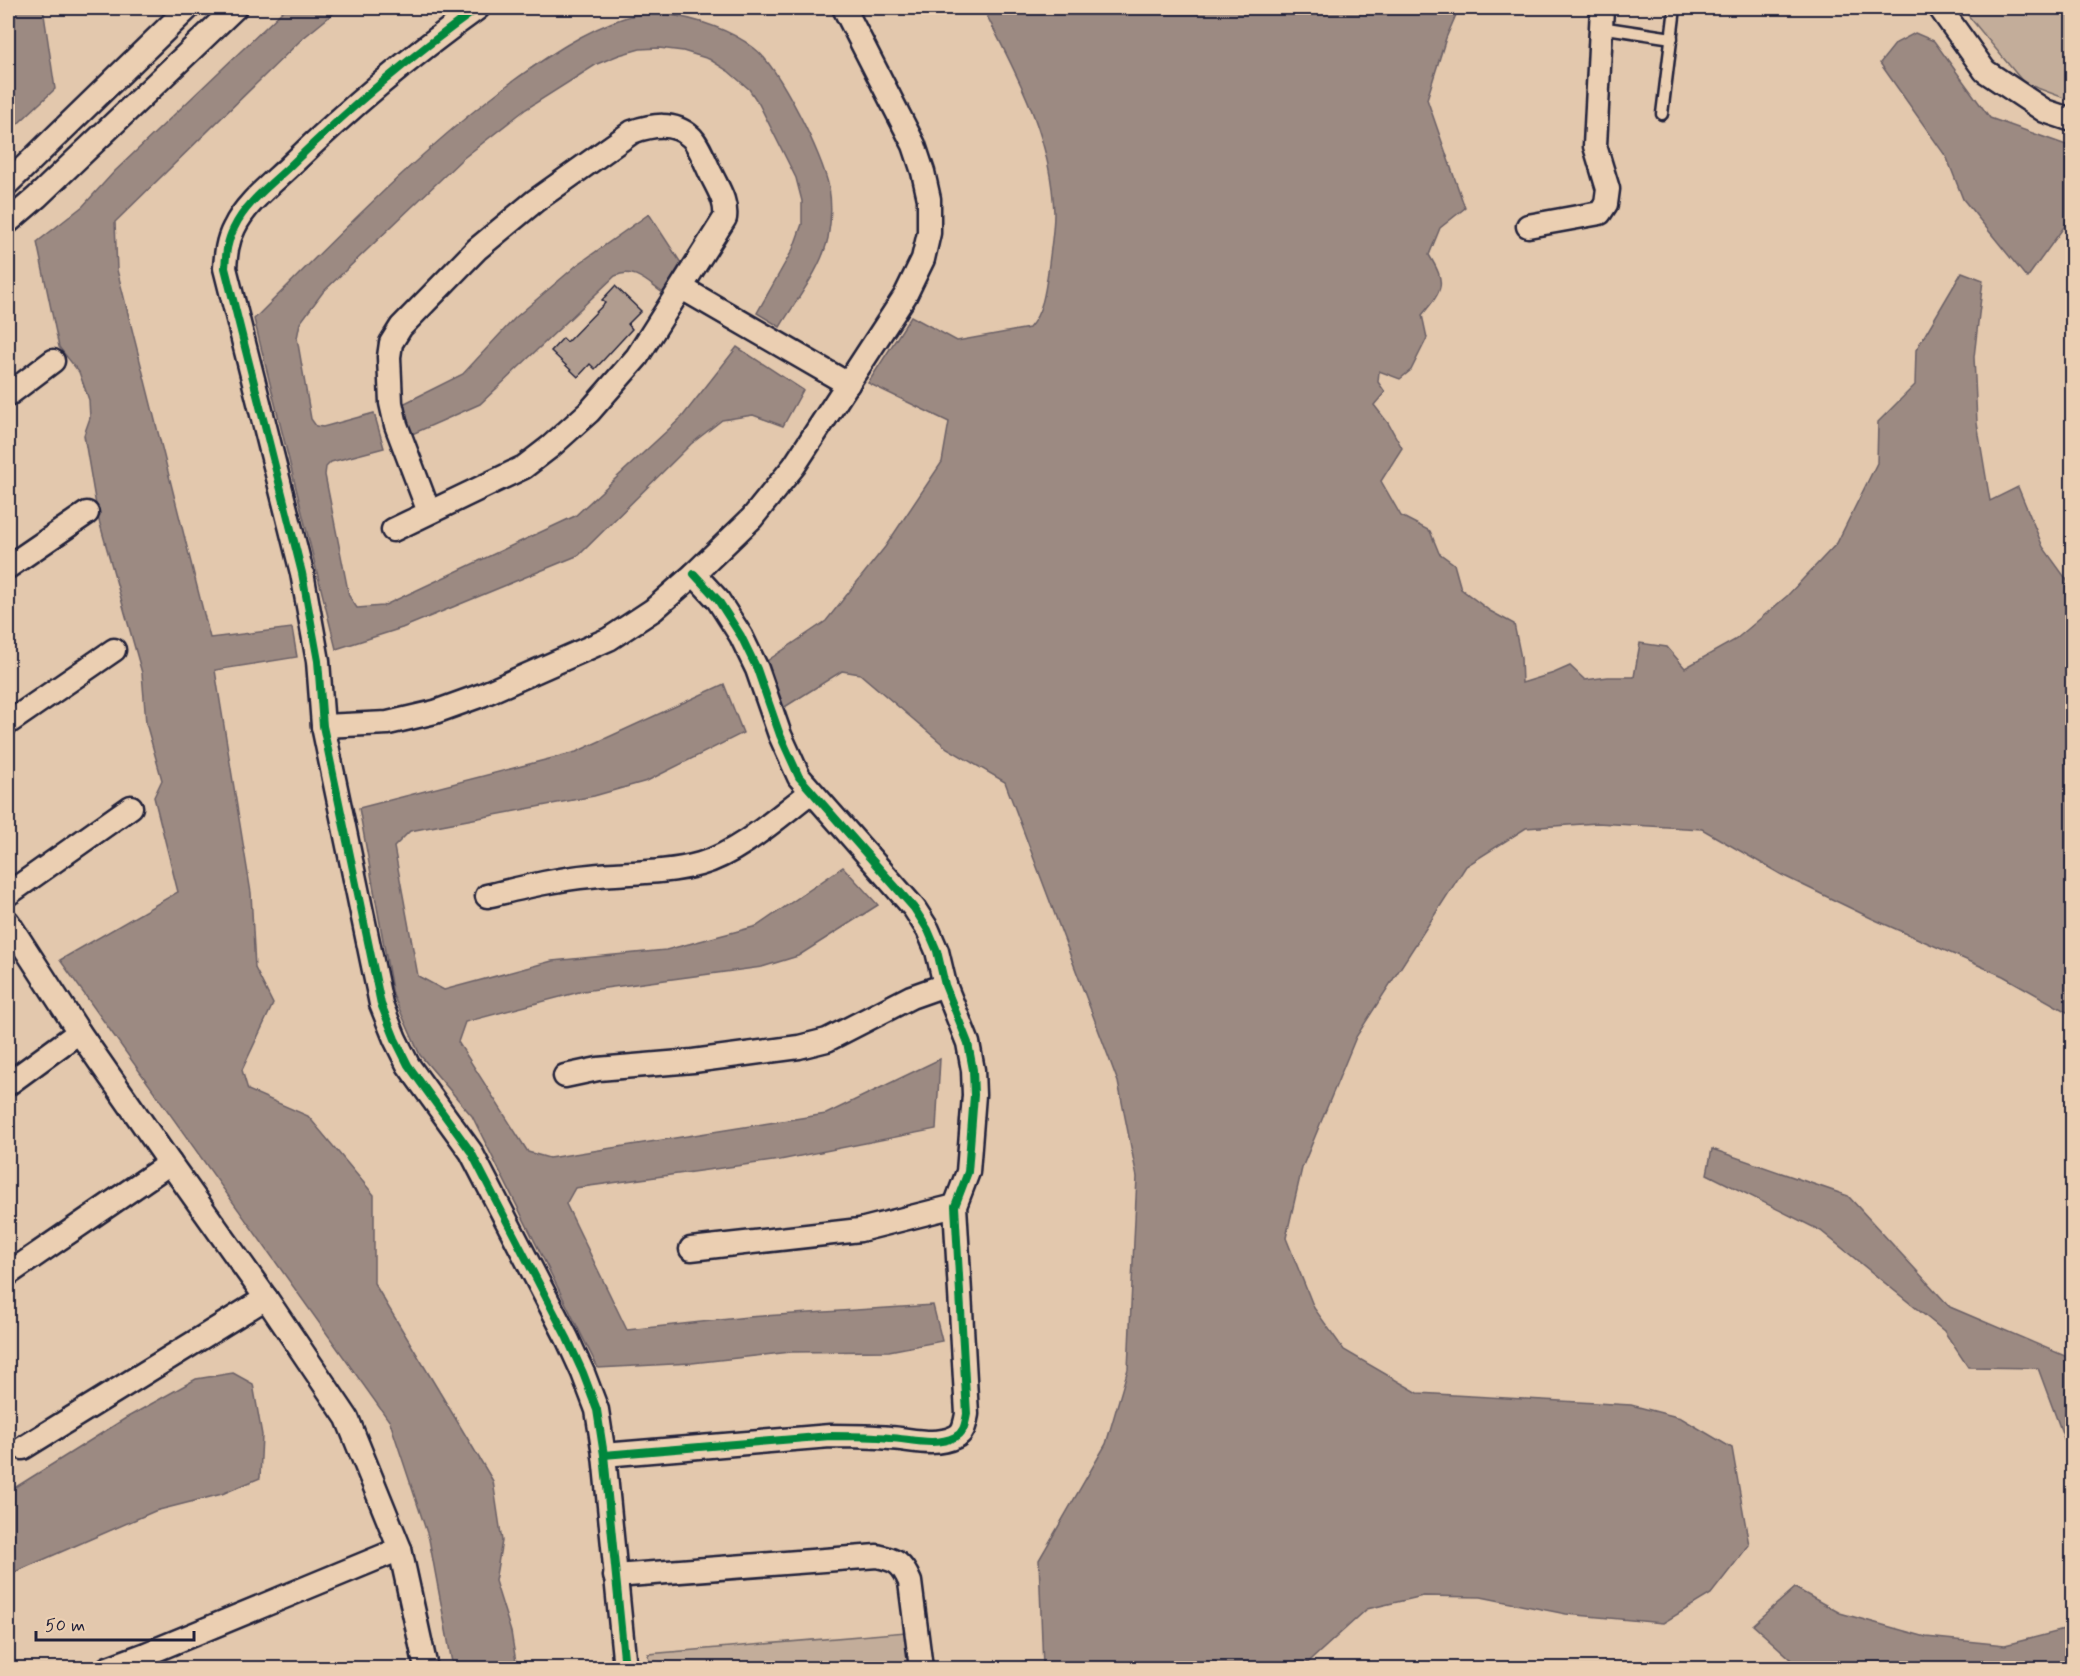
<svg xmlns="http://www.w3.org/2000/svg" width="2080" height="1676" font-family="Mynerve,sans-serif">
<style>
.green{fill:#c3ad9a;stroke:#72686a;stroke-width:1.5}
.water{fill:#9c8a82;stroke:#6b6066;stroke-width:1.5}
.building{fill:#b09c8f;stroke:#22223b;stroke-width:1.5}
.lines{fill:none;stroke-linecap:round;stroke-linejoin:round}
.service-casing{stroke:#22223b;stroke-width:15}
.minor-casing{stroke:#22223b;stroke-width:27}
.service{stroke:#ebcfb2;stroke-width:10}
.minor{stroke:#ebcfb2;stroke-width:22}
.cycleway-casing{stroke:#ebcfb2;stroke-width:11}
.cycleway{stroke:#00873e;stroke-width:8}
</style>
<rect width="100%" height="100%" fill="#e3c8ad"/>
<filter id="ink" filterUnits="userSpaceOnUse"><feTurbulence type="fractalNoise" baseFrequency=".0167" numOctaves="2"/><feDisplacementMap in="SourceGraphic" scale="12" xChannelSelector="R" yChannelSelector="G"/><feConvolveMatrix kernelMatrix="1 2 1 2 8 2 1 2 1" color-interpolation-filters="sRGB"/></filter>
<g filter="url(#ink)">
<!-- green -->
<g class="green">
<path d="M1962,8H2072V101L2024,83Z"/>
<path d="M906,1632L910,1668H650L648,1654Z"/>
</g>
<!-- water -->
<g class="water">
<path d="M8,8H43L55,89L8,133Z"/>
<path d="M286,8H340L302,39L115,222L117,270L210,638L292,628L297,657L215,670L251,893L255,968L273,1004L242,1070L248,1090L308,1116L374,1195V1283L493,1481L502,1541L495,1581L511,1632L517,1668H453L429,1539L390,1422L60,960L178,892L154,797L162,780L146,723L142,673L98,517L84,435L90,418L89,400L79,372L59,347L37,242L83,206L114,172Z"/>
<path d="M983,8H1459L1446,38L1427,99L1465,208L1440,228L1429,255C1447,284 1443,290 1422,315L1427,338L1411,370L1400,379L1379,371L1378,382L1385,392L1374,405L1388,423L1402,448L1381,481L1401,516L1430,531L1439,553L1454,564L1461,589L1490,611L1514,624L1521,658L1522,683L1554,673L1570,666L1585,680L1608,677H1634L1640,643L1667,647L1685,668L1735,640L1787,596L1837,543L1877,463L1878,422L1915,385L1916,350L1962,272L1983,280L1974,357L1977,423L1990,501L2018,487L2043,547L2072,587V1015L2003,976L1873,919L1782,875L1702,829L1597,823L1526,828L1466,866L1356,1037L1302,1168L1286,1238L1314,1308L1344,1350L1418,1393L1631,1405L1681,1418L1732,1448L1749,1545L1711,1594L1663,1623L1566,1614L1481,1597L1423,1596L1367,1609L1302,1668H1043L1039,1560L1106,1444L1128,1369L1137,1177L1118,1082L1005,782L947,748L860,674L842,671L772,715L758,667L826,621L885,547L942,462L949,422L868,383L911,316L957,341L1029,328C1044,312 1046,285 1049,264C1051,247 1054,230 1054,213C1051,135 1017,75 983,8Z"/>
<path d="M660,13C693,18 727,27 754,48C779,67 823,156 829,188C832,205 831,222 828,238C821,270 796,300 780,327L757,313L793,249L802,224V201L796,178L759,104L749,89L728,71L709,59L683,51L659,48L640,49L619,55L597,64L526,109L461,160L323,292L300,323L297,338L311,419L316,426L323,427L374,413L384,448L331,462L326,467L325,475L349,596L357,608L383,606L575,516L682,417L737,347L803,390L783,426L753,415L722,420L691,444L579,555L402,628L336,649L254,319C337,237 419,150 513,81C548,56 584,31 624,18C635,14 649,14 660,13Z"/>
<path d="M1915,33L1934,41L1990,118L2072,147V216L2027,278L1963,199L1947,158L1880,63L1896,43Z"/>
<path d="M649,214L681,263L663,293C647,282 634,267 615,276L480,404L410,435L401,405L463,374L515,318L577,265Z"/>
<path d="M724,684L743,733L647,781L594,796L410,831L394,847L418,976L444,990L552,961L666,950L757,926L843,867L878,905L798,956L762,967L583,991L465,1022L458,1042L528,1152L549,1158L826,1114L940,1059L936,1129L780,1160L575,1188L566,1204L627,1330L748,1317L933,1305L942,1341L889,1351L791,1352L692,1363L598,1368L472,1116L420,1055L393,995L359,808L576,752Z"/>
<path d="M1712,1149L1848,1196L1950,1307L2072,1359V1460L2038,1368L1968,1367L1944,1331L1821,1231L1707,1174Z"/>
<path d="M233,1373L253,1384L262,1435L260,1478L222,1494L155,1511L8,1575V1492L126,1418L196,1379Z"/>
<path d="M1795,1588L1840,1613L1926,1637L2005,1645L2072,1628V1668H1801L1753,1625Z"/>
</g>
<!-- building -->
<path class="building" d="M615,286L641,311L628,324L632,329L608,355L595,369L590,364L578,377L551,351L563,338L567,342L605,303L602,300Z"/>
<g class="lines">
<!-- service casing -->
<g class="service-casing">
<g id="service">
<path d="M1600,27L1672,38"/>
<path d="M1662,114L1675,8"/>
</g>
</g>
<!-- minor casing -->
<g class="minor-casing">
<g id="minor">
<path d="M478,8C411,56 348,109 289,167C270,185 245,204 234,228C227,241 226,254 225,268L302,573L318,661L323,726L381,1004L395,1039L408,1065L471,1152L567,1338L583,1373L597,1410L604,1455L625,1668"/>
<path d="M1940,8L1985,71L2045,111L2072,120"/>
<path d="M8,183L188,8"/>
<path d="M8,222L37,197L235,8"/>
<path d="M1528,226L1600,213L1606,204L1608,189L1595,146L1602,8"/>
<path d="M682,288L848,384"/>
<path d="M8,395L53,361"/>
<path d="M393,530L524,467L550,447L589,412L637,357L725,218C727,201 718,189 711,174C706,164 698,143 691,137C674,121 652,125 632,132L535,201L477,249L401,327L391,343L389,357L391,403L396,425L429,512"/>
<path d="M8,567L87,513"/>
<path d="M8,723L114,650"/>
<path d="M323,726L388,723L435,712L482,695L609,639L653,610L694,574L752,518L794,466L905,296L923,259L929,233V199L923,172L914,145L844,8"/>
<path d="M8,894L131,807"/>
<path d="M487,896C521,888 556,879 590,876C627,872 664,874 700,864C739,853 779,816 811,792"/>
<path d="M8,922L79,1032L170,1163L266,1298L347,1418L400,1549L426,1668"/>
<path d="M565,1076L598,1069L693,1061L799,1047L827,1040L911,997L945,985"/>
<path d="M8,1084L79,1032"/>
<path d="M691,1249L860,1230L955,1206"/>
<path d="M8,1274L170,1163"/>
<path d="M23,1448L266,1298"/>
<path d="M604,1455L830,1436C850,1436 870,1436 890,1438C910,1439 935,1447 955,1437C964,1433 965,1424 967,1414L955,1206L968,1172L974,1095L973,1070L968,1043L945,985L937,951L928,930L914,908L799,777L780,735L757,669L741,636L718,600L694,574"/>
<path d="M615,1576L877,1556C896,1560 902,1563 910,1582L921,1668"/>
<path d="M108,1668L146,1654L400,1549"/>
</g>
</g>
<!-- service -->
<use href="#service" class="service"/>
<!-- minor -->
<use href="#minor" class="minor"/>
<!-- cycleway casing -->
<g class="cycleway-casing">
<g id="cycleway">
<path d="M478,8C411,56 348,109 289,167C270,185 245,204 234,228C227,241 226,254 225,268L302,573L318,661L323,726L381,1004L395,1039L408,1065L471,1152L567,1338L583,1373L597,1410L604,1455L625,1668"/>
<path d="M604,1455L830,1436C850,1436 870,1436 890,1438C910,1439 935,1447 955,1437C964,1433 965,1424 967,1414L955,1206L968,1172L974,1095L973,1070L968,1043L945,985L937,951L928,930L914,908L799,777L780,735L757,669L741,636L718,600L694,574"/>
</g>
</g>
<!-- cycleway -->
<use href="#cycleway" class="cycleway"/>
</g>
</g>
<!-- margin -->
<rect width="2080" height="1676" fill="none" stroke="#ebcfb2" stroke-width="30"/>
<rect x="15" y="15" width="2050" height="1646" fill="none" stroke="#22223b" stroke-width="2" filter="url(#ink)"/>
<!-- scale -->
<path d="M36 1631v9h158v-9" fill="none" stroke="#22223b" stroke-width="3"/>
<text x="45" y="1631" font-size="18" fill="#22223b" stroke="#ebcfb2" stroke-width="4.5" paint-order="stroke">50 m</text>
</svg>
